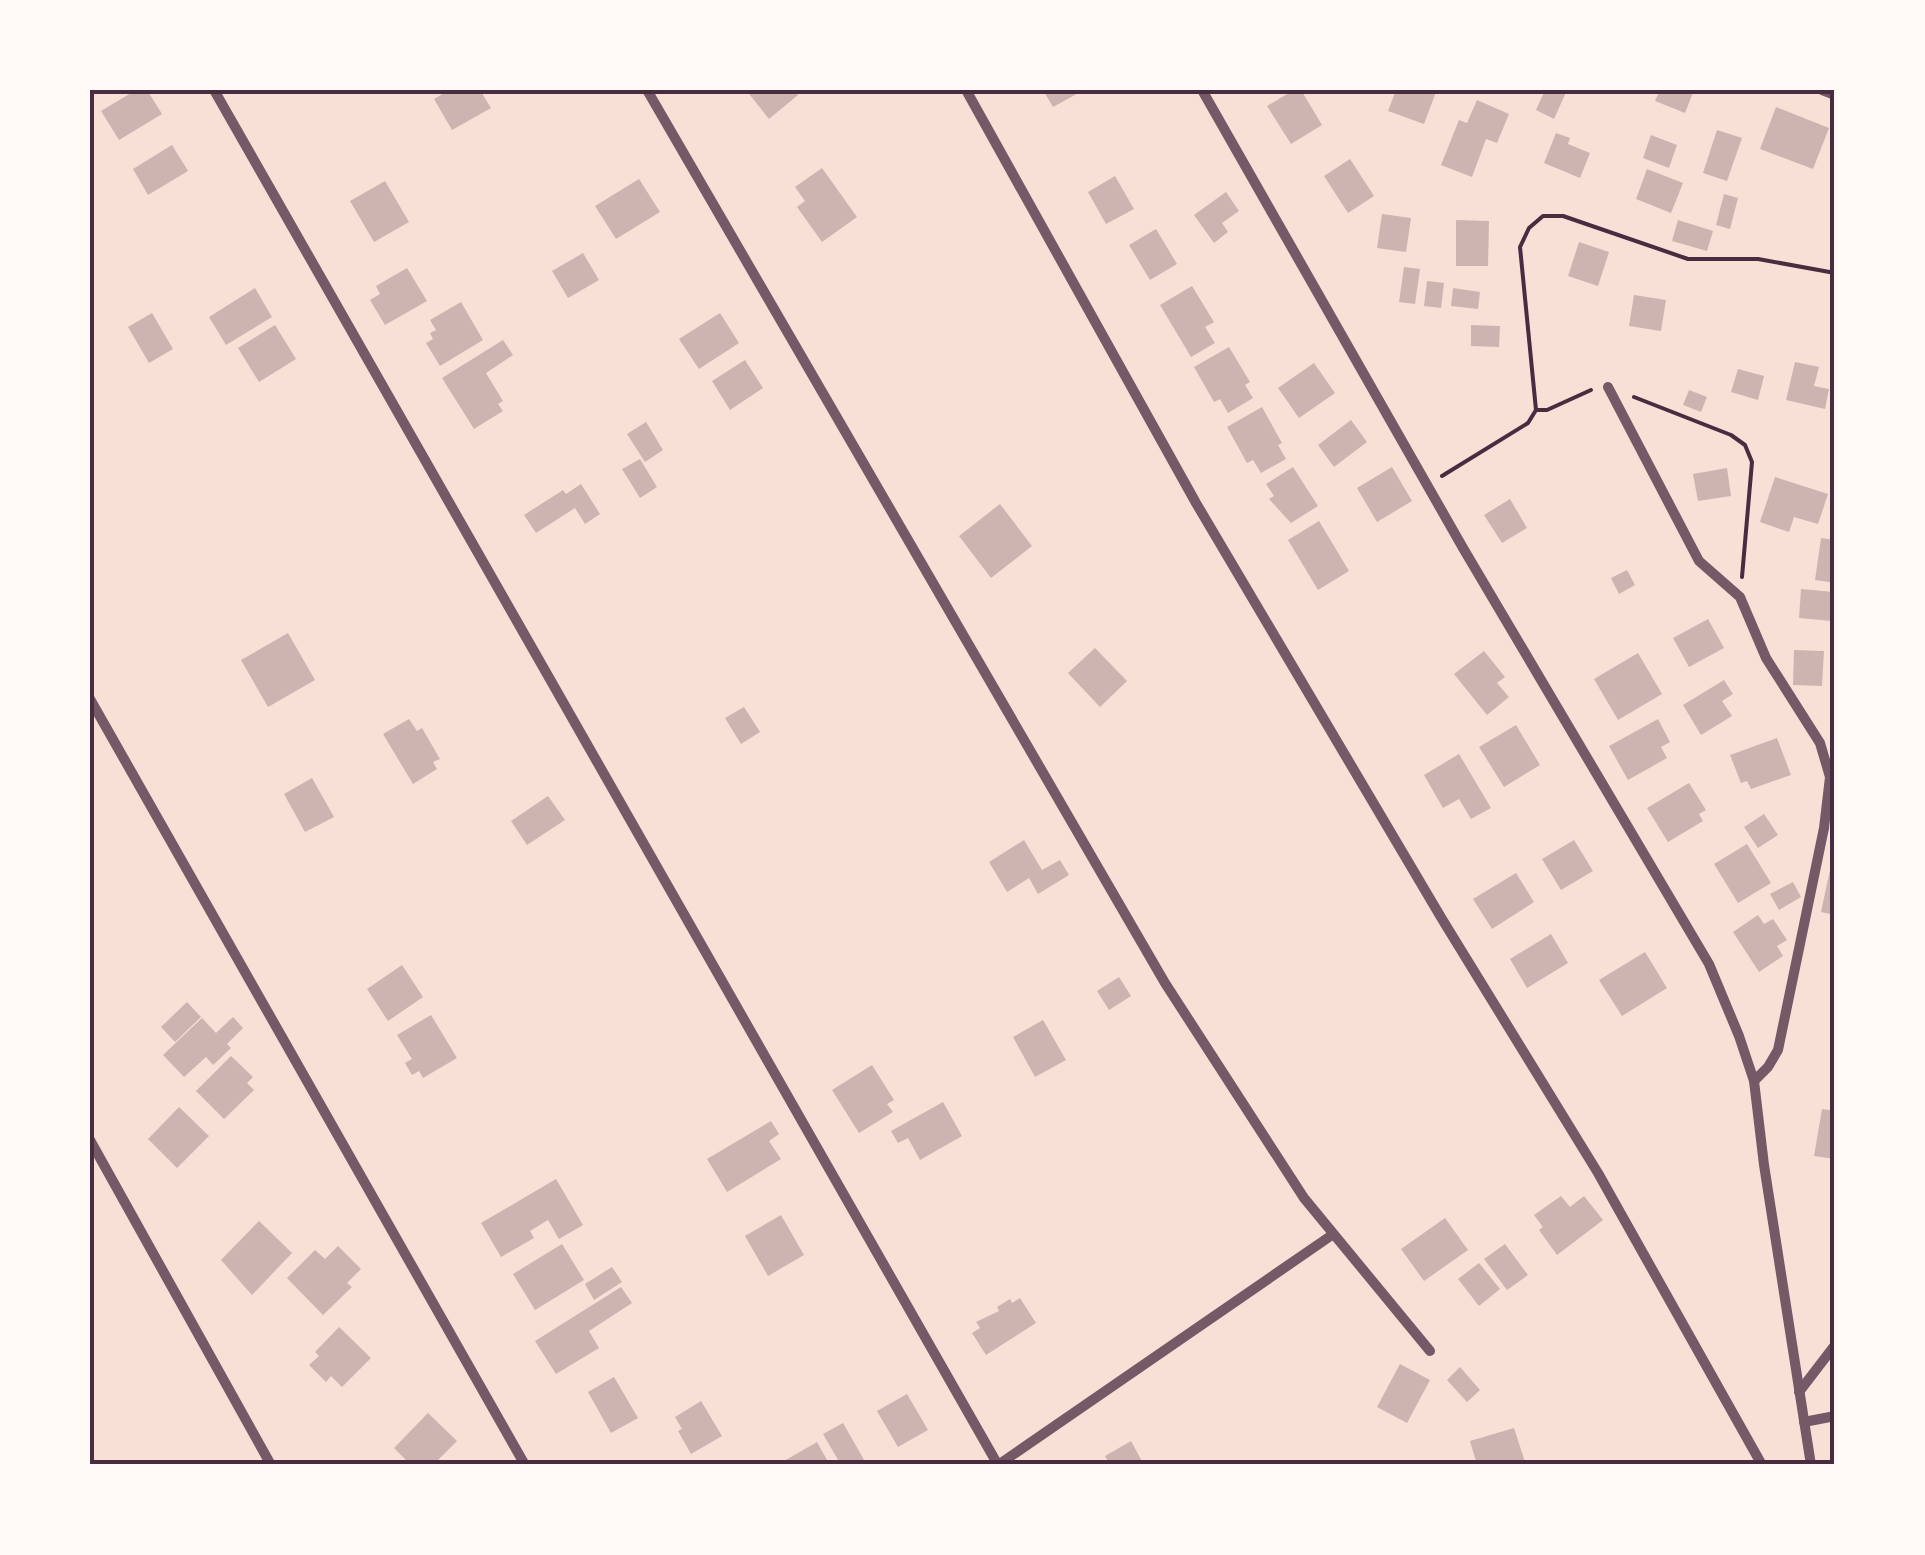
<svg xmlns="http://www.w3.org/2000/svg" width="1925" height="1555" font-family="Figtree,sans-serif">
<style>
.building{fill:#ccb4b1}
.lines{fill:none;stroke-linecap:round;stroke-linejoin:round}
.path{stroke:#4a2c40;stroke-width:4}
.minor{stroke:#755966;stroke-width:10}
.neatline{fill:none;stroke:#4a2c40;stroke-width:4}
</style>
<rect width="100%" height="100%" fill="#f7e1d7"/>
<!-- building -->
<g class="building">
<path d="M136,90H147L162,114L119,140L101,111Z"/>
<path d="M449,90H480L491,108L452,130L434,99Z"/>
<path d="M746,90H794L798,95L769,119Z"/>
<path d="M1043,90H1084L1053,107Z"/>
<path d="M1294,90H1301L1322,125L1291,144L1267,106Z"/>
<path d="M1396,90L1436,92L1424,124L1388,111Z"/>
<path d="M1545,90H1567L1554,119L1536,110Z"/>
<path d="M1660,90H1694L1685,113L1655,101Z"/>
<path d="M1477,100L1509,114L1497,143L1486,139L1472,177L1441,165L1459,120L1467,123Z"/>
<path d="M1776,107L1829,128L1813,169L1760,149Z"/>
<path d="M1717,130L1742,138L1727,181L1703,173Z"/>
<path d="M1556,133L1570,138L1568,144L1590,153L1580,178L1544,163Z"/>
<path d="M1651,135L1677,145L1669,168L1643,158Z"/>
<path d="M172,145L188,171L148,195L133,169Z"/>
<path d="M1350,159L1374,196L1348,213L1324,176Z"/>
<path d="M822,168L857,217L822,242L797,207L805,201L795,187Z"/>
<path d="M1647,169L1683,183L1671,213L1636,199Z"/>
<path d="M1115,176L1134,209L1106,224L1088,192Z"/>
<path d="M639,179L660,212L616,239L595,206Z"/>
<path d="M385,181L409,222L374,242L350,201Z"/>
<path d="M1226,192L1239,211L1222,223L1228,232L1214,243L1194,215Z"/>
<path d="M1724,194L1738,198L1730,229L1716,225Z"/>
<path d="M1382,214L1411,218L1406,252L1377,248Z"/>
<path d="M1456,220L1489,221L1488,266H1456Z"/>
<path d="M1678,220L1713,231L1707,251L1672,241Z"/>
<path d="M1156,229L1177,264L1150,280L1129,245Z"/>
<path d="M1579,242L1609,252L1598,286L1568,276Z"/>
<path d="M583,253L599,280L568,298L552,271Z"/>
<path d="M1404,267L1420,269L1415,304L1399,302Z"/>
<path d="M407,268L427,301L385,325L370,300L380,294L376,286Z"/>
<path d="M1427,281L1444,283L1441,308L1424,306Z"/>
<path d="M1192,286L1214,322L1205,327L1215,343L1191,357L1160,305Z"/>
<path d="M255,288L272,317L226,345L209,317Z"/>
<path d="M1453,288L1480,292L1478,309L1451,306Z"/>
<path d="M1634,295L1666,300L1661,331L1629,326Z"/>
<path d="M461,302L483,340L440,366L426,343L433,339L430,333L436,330L430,320Z"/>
<path d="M152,313L173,349L149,363L128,327Z"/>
<path d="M720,313L739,343L699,369L679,339Z"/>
<path d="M275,325L296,359L259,382L238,348Z"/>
<path d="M1471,325L1500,326L1499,347L1471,346Z"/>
<path d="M503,340L513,355L486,373L503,401L498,404L503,411L474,429L442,378Z"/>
<path d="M1229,347L1250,382L1245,385L1253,398L1228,413L1220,399L1214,402L1194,367Z"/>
<path d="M745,360L763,388L730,410L712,381Z"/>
<path d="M1795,362L1819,367L1814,386L1829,389L1825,409L1786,400Z"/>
<path d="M1314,363L1335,393L1299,418L1278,388Z"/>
<path d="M1738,369L1764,376L1758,400L1731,392Z"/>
<path d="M1689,390L1707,397L1701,412L1683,405Z"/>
<path d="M1262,407L1282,443L1278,445L1286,459L1261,473L1253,460L1247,463L1227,427Z"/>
<path d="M1351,420L1367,442L1334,467L1318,445Z"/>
<path d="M646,422L663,450L645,462L627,434Z"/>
<path d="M640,459L657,487L640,498L622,469Z"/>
<path d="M1293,467L1318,506L1291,523L1269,499L1274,496L1266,484Z"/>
<path d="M1392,467L1412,501L1377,522L1357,488Z"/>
<path d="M1727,468L1731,496L1698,501L1693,474Z"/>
<path d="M1775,477L1828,494L1818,524L1794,517L1789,532L1760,522Z"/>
<path d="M581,484L600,514L585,524L575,508L536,533L524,515L563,490L566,494Z"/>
<path d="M1510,499L1527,528L1502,543L1484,515Z"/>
<path d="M1000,504L1032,546L991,578L959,536Z"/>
<path d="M1319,521L1349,571L1318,590L1288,540Z"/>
<path d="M1821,538L1835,540V583L1815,580Z"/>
<path d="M1627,570L1635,585L1619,594L1611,578Z"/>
<path d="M1801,589L1834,592L1832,621L1799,618Z"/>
<path d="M1708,619L1724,648L1689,667L1673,638Z"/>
<path d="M288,633L315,680L268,707L241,660Z"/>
<path d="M1095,648L1127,681L1100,707L1068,673Z"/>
<path d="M1794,650L1824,651L1822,686L1793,685Z"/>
<path d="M1484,651L1505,677L1497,683L1509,697L1487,715L1454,674Z"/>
<path d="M1638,653L1662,694L1618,720L1594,679Z"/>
<path d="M1724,680L1733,694L1722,701L1732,716L1701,735L1683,705Z"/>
<path d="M744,707L760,732L741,744L725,718Z"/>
<path d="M409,719L417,731L422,728L440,759L433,762L437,769L413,784L383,734Z"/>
<path d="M1658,719L1670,742L1661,747L1667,758L1628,780L1609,746Z"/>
<path d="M1516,725L1540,765L1504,787L1479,747Z"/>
<path d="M1777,738L1791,775L1751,789L1747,781L1741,783L1730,755Z"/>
<path d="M1459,754L1491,808L1471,819L1459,799L1443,808L1424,775Z"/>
<path d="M312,778L334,817L305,832L284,794Z"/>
<path d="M1689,783L1706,810L1699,814L1703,821L1668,842L1647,808Z"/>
<path d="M548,796L565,820L527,845L511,821Z"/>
<path d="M1764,814L1778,835L1758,848L1744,827Z"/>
<path d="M1024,840L1042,870L1060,860L1069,875L1038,894L1029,878L1007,892L989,862Z"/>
<path d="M1574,840L1593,871L1561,890L1542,859Z"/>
<path d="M1747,844L1771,883L1738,903L1714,864Z"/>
<path d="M1830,870L1835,872V915L1821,912Z"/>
<path d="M1516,873L1534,902L1492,929L1473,899Z"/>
<path d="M1793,882L1801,897L1779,910L1770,894Z"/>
<path d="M1758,915L1764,924L1773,919L1787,940L1777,946L1783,956L1759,972L1733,932Z"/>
<path d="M1551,934L1568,963L1527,988L1510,959Z"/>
<path d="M1645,952L1667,988L1622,1016L1599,980Z"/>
<path d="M402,965L423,997L388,1021L367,989Z"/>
<path d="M1119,977L1131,996L1109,1010L1097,991Z"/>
<path d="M187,1002L201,1017L175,1042L161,1027Z"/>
<path d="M431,1015L457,1058L423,1078L419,1071L412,1075L405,1063L412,1059L397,1035Z"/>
<path d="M233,1017L243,1028L227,1044L231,1048L213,1065L206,1057L184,1077L163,1055L202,1018L216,1033Z"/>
<path d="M1043,1020L1066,1060L1035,1077L1013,1037Z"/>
<path d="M231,1056L253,1077L247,1083L254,1090L224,1119L196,1091Z"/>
<path d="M872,1065L894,1100L887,1104L893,1112L859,1133L832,1090Z"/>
<path d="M943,1102L962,1136L920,1160L908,1138L898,1143L891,1131Z"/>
<path d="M179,1107L209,1136L177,1168L148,1139Z"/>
<path d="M1822,1109L1835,1111V1159L1814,1156Z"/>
<path d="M771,1121L779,1134L769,1141L781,1159L727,1192L707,1159Z"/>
<path d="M556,1179L583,1225L559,1239L548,1220L530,1231L534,1238L501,1257L481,1223Z"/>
<path d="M1561,1196L1570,1207L1584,1196L1603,1220L1557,1255L1539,1230L1543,1227L1534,1215Z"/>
<path d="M781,1215L804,1255L768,1276L745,1236Z"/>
<path d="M1445,1218L1468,1250L1424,1281L1401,1249Z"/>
<path d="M259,1221L292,1253L252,1295L221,1260Z"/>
<path d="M562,1244L584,1280L535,1310L513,1274Z"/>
<path d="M1505,1244L1528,1275L1507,1290L1484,1259Z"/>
<path d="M338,1246L361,1269L347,1283L352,1287L323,1315L287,1278L315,1250L325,1259Z"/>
<path d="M1479,1263L1500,1289L1479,1306L1458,1279Z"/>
<path d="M612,1267L622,1282L594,1300L585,1284Z"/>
<path d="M621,1287L632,1303L589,1331L599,1348L556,1374L535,1341Z"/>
<path d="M1020,1298L1036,1323L986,1355L972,1333L980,1328L976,1322L999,1311L997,1307L1010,1299L1012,1303Z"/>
<path d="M339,1327L371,1358L342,1387L331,1376L326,1382L309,1365L319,1356L315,1352Z"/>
<path d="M1400,1364L1430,1380L1407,1423L1377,1407Z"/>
<path d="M1460,1367L1480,1390L1467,1402L1447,1380Z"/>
<path d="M614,1377L638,1418L611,1433L588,1392Z"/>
<path d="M907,1394L928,1430L898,1447L877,1411Z"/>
<path d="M701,1401L722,1436L691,1454L678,1431L682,1429L675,1417Z"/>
<path d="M428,1413L457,1441L433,1465H411L394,1448Z"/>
<path d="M843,1423L867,1465H841L823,1434Z"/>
<path d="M1514,1428L1525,1462L1477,1465L1470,1441Z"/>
<path d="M1131,1441L1144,1465H1110L1105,1456Z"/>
<path d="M817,1442L827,1460L819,1465H777Z"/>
</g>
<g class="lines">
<!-- path -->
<g class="path">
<path d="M1634,397L1731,435L1745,445L1752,462L1742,577"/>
<path d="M1536,410H1547L1591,390"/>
<path d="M1442,476L1528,423L1536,410L1520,247L1529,228L1543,216H1563L1688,259H1758L1835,273"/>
</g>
<!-- minor -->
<g class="minor">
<path d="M214,90L998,1465L1332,1235"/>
<path d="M647,90L1165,983L1304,1198L1430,1351"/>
<path d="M966,90L1196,503L1442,919L1598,1173L1762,1465"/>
<path d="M1202,90L1463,548L1709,964L1739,1036L1754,1081L1764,1165L1811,1465"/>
<path d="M1822,90L1835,95"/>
<path d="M1608,387L1699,561L1740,597L1766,658L1820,743L1830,777L1824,828L1778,1050L1768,1067L1754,1081"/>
<path d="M90,699L525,1465"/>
<path d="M90,1140L271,1465"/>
<path d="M1799,1392L1835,1345"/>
<path d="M1804,1422L1835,1416"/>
</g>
</g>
<!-- border -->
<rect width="1925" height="1555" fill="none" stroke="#fffaf5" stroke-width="185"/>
<rect x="92" y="92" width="1740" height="1370" class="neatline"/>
</svg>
